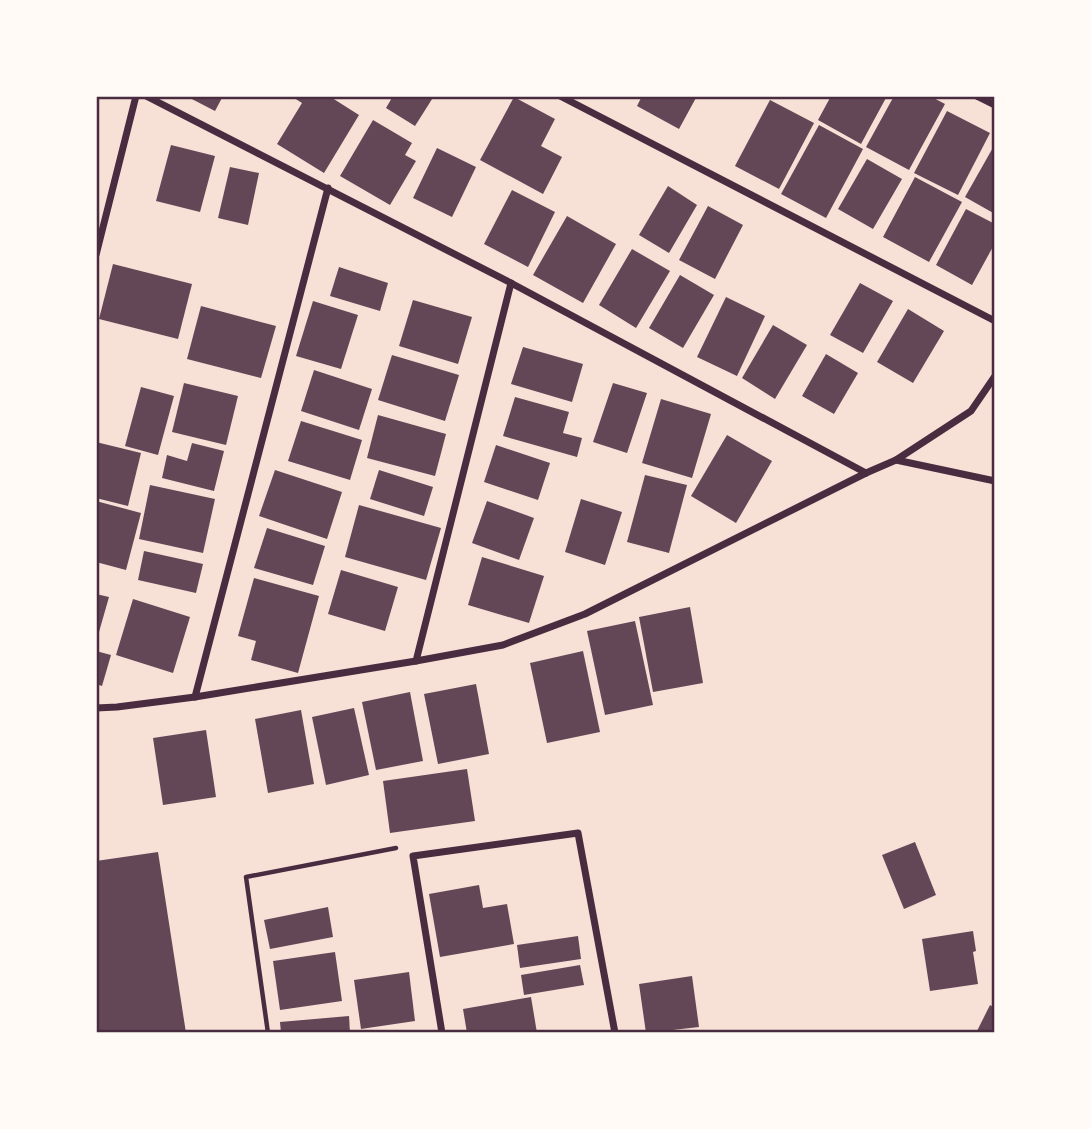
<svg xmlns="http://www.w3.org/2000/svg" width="1091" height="1129" font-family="Overpass,sans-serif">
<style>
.building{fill:#644757}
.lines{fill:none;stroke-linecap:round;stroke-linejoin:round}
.path{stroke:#4a2c40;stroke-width:4.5}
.minor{stroke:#4a2c40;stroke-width:7}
.neatline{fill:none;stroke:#4a2c40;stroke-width:2.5}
</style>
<rect width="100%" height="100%" fill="#f7e1d7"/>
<!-- building -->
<g class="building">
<path d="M186,96H223L215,111Z"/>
<path d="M291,96H329L359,115L324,173L277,144L302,103Z"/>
<path d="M393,96H434L415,126L386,108Z"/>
<path d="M642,96H697L679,129L637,106Z"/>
<path d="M831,96H887L861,144L818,120Z"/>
<path d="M894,96H930L945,104L909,170L866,147Z"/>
<path d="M514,97L555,119L541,146L562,157L543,194L480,160Z"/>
<path d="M770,100L814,123L779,189L735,166Z"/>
<path d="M947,111L990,133L958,195L914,173Z"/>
<path d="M373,120L412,143L405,155L416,161L390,205L340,176Z"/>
<path d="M819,125L863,149L826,218L781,194Z"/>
<path d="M995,144V214L965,197Z"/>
<path d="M171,145L215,156L200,212L156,201Z"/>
<path d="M437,148L476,167L452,217L413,198Z"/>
<path d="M867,159L902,179L873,229L838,209Z"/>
<path d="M230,167L259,173L248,225L218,218Z"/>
<path d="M915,177L962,202L929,262L883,237Z"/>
<path d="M668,186L697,205L669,253L639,235Z"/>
<path d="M512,190L555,212L528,267L484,244Z"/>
<path d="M708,206L743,225L715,279L679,260Z"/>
<path d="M966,209L995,224V243L972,285L936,265Z"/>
<path d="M567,216L616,244L583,303L533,275Z"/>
<path d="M632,249L670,271L636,328L599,305Z"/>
<path d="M113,264L192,284L178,339L99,319Z"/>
<path d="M339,267L388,283L380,311L330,296Z"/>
<path d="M680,275L714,295L683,348L649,328Z"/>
<path d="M860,283L893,301L863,353L830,335Z"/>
<path d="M726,297L765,316L737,376L697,357Z"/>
<path d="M413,300L472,317L458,364L399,346Z"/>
<path d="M313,301L358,315L341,369L296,356Z"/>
<path d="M201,306L276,326L261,378L187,359Z"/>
<path d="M908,309L944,331L913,383L877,362Z"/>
<path d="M773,325L807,345L775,399L742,378Z"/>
<path d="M523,347L583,364L572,402L511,384Z"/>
<path d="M826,354L858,373L834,414L802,396Z"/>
<path d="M392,355L459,375L445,421L378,400Z"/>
<path d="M314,370L372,389L359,430L301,411Z"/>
<path d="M184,383L238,396L226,445L172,432Z"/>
<path d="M613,383L647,393L627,453L593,442Z"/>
<path d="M141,387L174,396L158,455L125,446Z"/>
<path d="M515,397L569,412L563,433L582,438L577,457L503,436Z"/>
<path d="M661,399L711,414L692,478L642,463Z"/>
<path d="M378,415L446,434L435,476L367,458Z"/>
<path d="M301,421L362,440L350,480L288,461Z"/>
<path d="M727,435L772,461L736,523L691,496Z"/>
<path d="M96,442L141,453L128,506L96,498Z"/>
<path d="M192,443L224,451L214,491L162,478L167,455L187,461Z"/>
<path d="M496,445L550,463L538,500L484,482Z"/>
<path d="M275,470L342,492L327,539L259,516Z"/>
<path d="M379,470L433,487L424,516L370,499Z"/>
<path d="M645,475L687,485L669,553L627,542Z"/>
<path d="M150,485L215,499L203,553L139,539Z"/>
<path d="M581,499L622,512L605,565L565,552Z"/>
<path d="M96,501L141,513L126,570L96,562Z"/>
<path d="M487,501L534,518L519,560L472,543Z"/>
<path d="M359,505L441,528L426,580L345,557Z"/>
<path d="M267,528L325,546L313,585L254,568Z"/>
<path d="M144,551L203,564L196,593L138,580Z"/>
<path d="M482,557L544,576L529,623L468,605Z"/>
<path d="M341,570L398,587L385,631L328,614Z"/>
<path d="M254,578L319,596L298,673L251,660L256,641L238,636Z"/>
<path d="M96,594L109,597L97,639H96Z"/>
<path d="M133,599L190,617L173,673L116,655Z"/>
<path d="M690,607L703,683L653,692L639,617Z"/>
<path d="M635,621L653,705L605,715L587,631Z"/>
<path d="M96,651L111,655L102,686L96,684Z"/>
<path d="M583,651L600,732L547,743L530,663Z"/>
<path d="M476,684L489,754L438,764L424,694Z"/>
<path d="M410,692L423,761L376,770L362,702Z"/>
<path d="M354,708L369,775L326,785L312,717Z"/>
<path d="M301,710L314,784L268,793L255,719Z"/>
<path d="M206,730L216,797L163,805L153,738Z"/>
<path d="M467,769L475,821L390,833L383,781Z"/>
<path d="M915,842L936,895L904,909L882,855Z"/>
<path d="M158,852L186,1033H96V861Z"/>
<path d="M479,885L483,908L507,904L514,944L440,957L429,894Z"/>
<path d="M328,907L333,937L270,949L264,920Z"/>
<path d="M973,931L976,951L973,952L978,984L930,991L922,939Z"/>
<path d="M578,936L581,959L520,968L517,945Z"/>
<path d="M335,952L342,1001L280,1010L273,961Z"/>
<path d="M580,965L584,985L524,995L521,975Z"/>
<path d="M409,972L415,1021L361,1029L354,980Z"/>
<path d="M692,976L699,1027L646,1033L639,984Z"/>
<path d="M531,997L537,1033H467L463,1009Z"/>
<path d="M990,1005L995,1008V1033H976Z"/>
<path d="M349,1016L350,1033H281L280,1022Z"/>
</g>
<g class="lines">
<!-- path -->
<path class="path" d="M268,1033L246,877L396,848"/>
<!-- minor -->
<g class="minor">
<path d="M146,96L511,283L866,473"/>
<path d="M560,96L995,321"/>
<path d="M977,96L995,105"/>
<path d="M96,255L136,96"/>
<path d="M896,460L995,481"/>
<path d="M416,661L511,283"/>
<path d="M195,697L328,188"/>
<path d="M96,708L117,707L195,697L416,661L503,645L585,614L866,473L896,460L971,411L995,376"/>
<path d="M442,1033L413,856L578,833L615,1033"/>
</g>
</g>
<!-- border -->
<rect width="1091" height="1129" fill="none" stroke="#fffaf5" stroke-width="196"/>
<rect x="98" y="98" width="895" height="933" class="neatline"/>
</svg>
